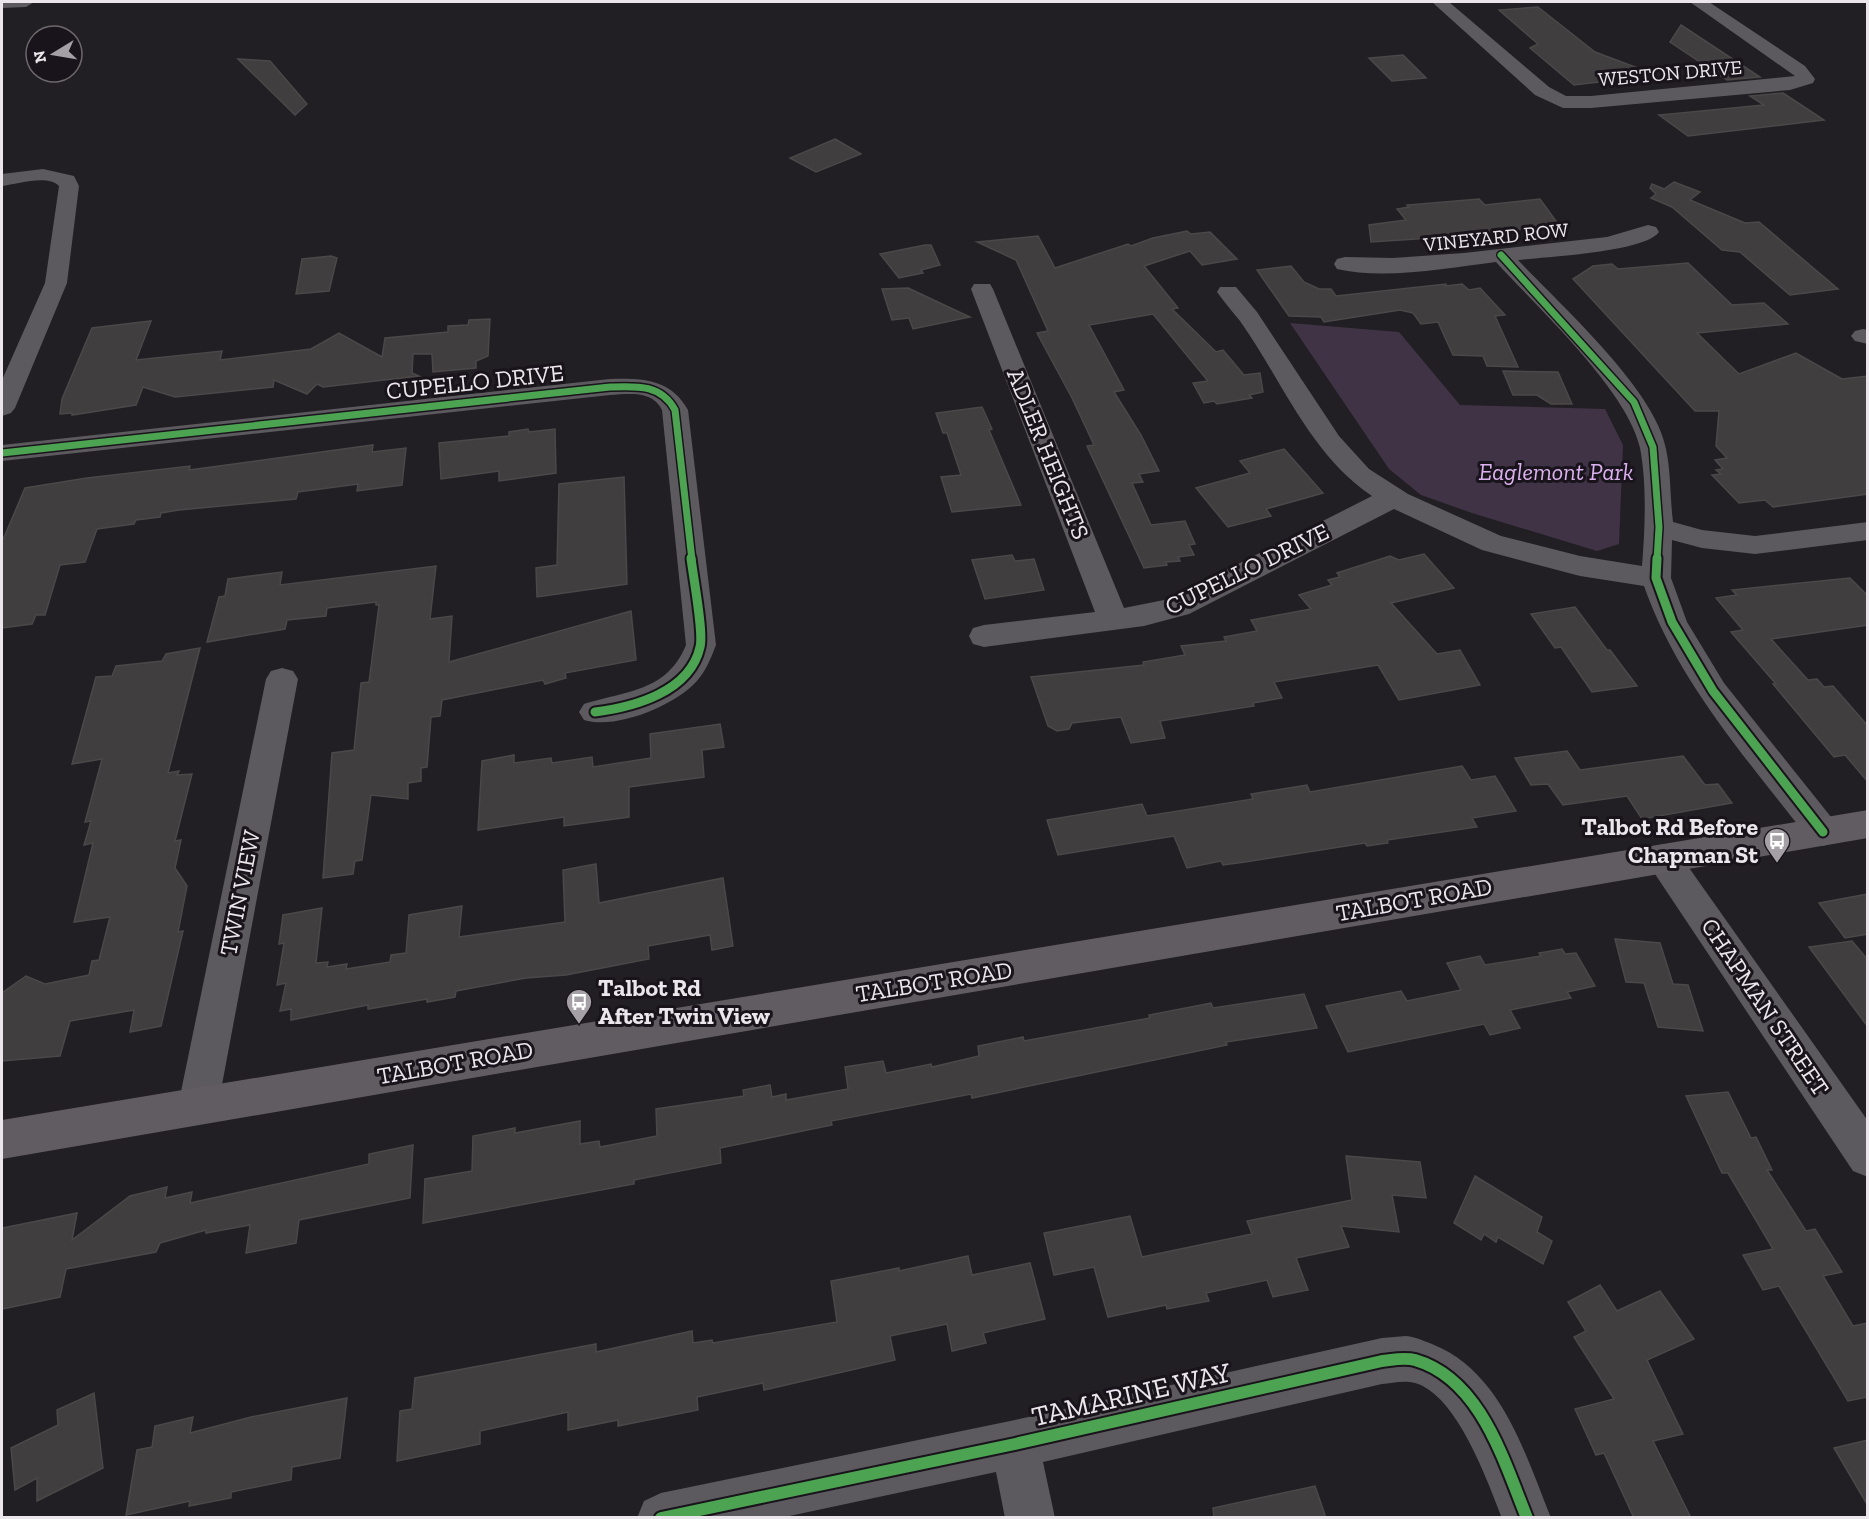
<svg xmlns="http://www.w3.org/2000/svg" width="1869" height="1519" font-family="'Zilla Slab',serif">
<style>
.green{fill:#403346}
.building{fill:#403e3e;stroke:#4a4848;stroke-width:1.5}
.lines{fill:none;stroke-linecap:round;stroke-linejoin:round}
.minor{fill:#5d5a5f;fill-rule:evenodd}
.secondary{fill:#605c62;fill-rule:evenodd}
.cycleway-far2-casing{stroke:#19141b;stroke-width:10}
.cycleway-far1-casing{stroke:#19141b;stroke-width:13}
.cycleway-casing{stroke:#19141b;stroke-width:16}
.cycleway-far2{stroke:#4ca352;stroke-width:7}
.cycleway-far1{stroke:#4ca352;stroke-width:9}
.cycleway{stroke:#4ca352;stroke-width:12}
.labels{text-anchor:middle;stroke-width:6;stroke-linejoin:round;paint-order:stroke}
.far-street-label{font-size:20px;fill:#eae6eb;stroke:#19141b}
.street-label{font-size:24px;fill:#eae6eb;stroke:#19141b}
.park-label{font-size:24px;font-style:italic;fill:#dbb2ef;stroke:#19141b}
.poi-label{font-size:24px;font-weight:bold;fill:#eae6eb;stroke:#19141b;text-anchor:end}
.near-street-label{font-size:28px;fill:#eae6eb;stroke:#19141b}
</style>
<rect width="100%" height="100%" fill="#211f23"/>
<!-- green -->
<path class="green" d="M1290,323L1399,332L1460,405L1605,409L1623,445L1619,544L1597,551L1472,513L1421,495L1389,469Z"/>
<!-- building -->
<g class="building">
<path d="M1538,7L1595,52L1651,73L1604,77L1608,81L1574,85L1530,48L1538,44L1499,10Z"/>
<path d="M1681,25L1760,77L1727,80L1670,42Z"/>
<path d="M1403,55L1426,78L1392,81L1369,58Z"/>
<path d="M238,59L270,61L307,104L295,115Z"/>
<path d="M1783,93L1824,120L1688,136L1659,115L1764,105L1750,96Z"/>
<path d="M835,139L861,154L816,172L790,158Z"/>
<path d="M1674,182L1700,192L1690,200L1745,223L1759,222L1838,289L1790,295L1740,252L1722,250L1672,207L1651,198L1656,194L1650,188L1652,184L1664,189Z"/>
<path d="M1479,199L1485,205L1540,199L1558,224L1477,235L1371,242L1369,225L1406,220L1397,209L1409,207L1407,205Z"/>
<path d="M1187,231L1191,234L1210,232L1237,259L1202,265L1190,251L1144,266L1178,308L1172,309L1216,352L1223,350L1244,375L1260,373L1263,392L1249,395L1252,398L1217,404L1214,401L1204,403L1193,383L1208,381L1153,314L1089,325L1124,390L1114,392L1141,435L1159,471L1139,474L1143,482L1132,483L1151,525L1185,521L1195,544L1189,545L1194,555L1178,557L1180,561L1166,562L1167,565L1144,568L1087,446L1094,445L1072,398L1037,333L1048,331L1016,260L977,242L1038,236L1055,268L1128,244L1131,246L1153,238Z"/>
<path d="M925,245H931L940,265L921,270L923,273L899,278L880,254Z"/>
<path d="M331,256L337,258L329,291L296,294L302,259Z"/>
<path d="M1688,263L1732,305L1764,303L1788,324L1697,333L1739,374L1796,353L1842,379L1868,376V494L1773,507L1765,500L1739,503L1712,475L1721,474L1716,470L1723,469L1715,460L1727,458L1716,446L1719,411H1695L1573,279L1593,266L1612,264L1618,269Z"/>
<path d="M1291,266L1304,282L1319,289H1331L1336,296L1446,284V286L1462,284L1469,290L1480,288L1505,315L1495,316L1518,367L1487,366L1483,356L1453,355L1438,322L1421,324L1413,313L1400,310L1324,322L1321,317L1289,316L1257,270Z"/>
<path d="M908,288L970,317L913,329L909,318L892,320L882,289Z"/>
<path d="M490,319L488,356L476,361V368L433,372L432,354H413L412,373L419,376L323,387L317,384L307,394L274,380L273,387L175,397L143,387L136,405L72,415V413L60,414L62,399L92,328L151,321L136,360L222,351L220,360L311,349L339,333L382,357L385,338L448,332V326L468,325L469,320Z"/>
<path d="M1503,371L1558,372L1572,404H1551L1537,395H1513Z"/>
<path d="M982,407L992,429L989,430L1021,505L952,512L941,477L961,475L947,433H943L936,413Z"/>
<path d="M528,429L529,432L555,429L556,473L499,481V471L441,479L439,443L509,436V432Z"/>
<path d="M373,445L372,452L406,448L402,485L357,491L358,484L298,492L296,499L179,510L161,513L160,517L136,520L134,524L97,529L85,562L60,565L45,615H36L32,624L2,628V542L25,488L87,478L190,466L189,470Z"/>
<path d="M1284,449L1323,493L1266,509L1271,516L1228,527L1196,488L1250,473L1240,461Z"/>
<path d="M624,477L627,584L537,597L536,568L557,565L559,484Z"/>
<path d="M1424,554L1454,588L1391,603L1437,654L1460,650L1480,685L1399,700L1378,665L1274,682L1282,698L1253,703L1254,706L1160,721L1165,738L1131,743L1121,717L1072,723L1069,729L1057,731L1048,726L1031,677L1144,665L1143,662L1185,655L1181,646L1226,641L1224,637L1257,631L1251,620L1311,609L1299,595L1332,585L1328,580L1340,577L1337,573L1390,556L1399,560Z"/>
<path d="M1012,555L1015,561L1034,559L1044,590L985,599L972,560Z"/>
<path d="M436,566L430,619L452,616L449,662L631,611L636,660L565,673L566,678L545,684L543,680L442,700L440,716L431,717L427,767L421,768V781L408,783V799L371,795L362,860L355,861L353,874L323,878L332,753L354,750L361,683L369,682L379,605H376V602L327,608L326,616L287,620L285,629L207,642L219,597L225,596L228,579L282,572L280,585Z"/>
<path d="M1850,578L1868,596V625L1771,639L1808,680L1817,679L1824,687L1833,686L1868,726V782L1845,755L1834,757L1773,684H1776L1731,632L1743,630L1716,598L1737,595L1732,590Z"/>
<path d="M1575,607L1607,650H1610L1637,686L1592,692L1561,647L1555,648L1531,614Z"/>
<path d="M200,648L168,773L179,771L177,775L192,774L175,841L181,840L175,868L187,886L178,932L183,931L161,1026L130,1032L134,1010L70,1021L60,1056L2,1061V993L26,976L45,984L89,975L92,961L99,960L110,917L74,922L93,843L84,845L91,821L85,822L102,759L72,764L96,677L112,676L116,666L162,661L166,654Z"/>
<path d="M720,724L724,747L702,750L704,777L629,787V817L564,826V817L478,830L482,761L514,755V763L551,758L552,763L592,757L593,767L651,758L650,734Z"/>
<path d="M1567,751L1580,770L1683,756L1705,785L1718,784L1732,803L1642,819L1627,796L1563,805L1548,784L1531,785L1515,758Z"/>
<path d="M1462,766L1471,780L1495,776L1516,811L1472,818L1477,827L1387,840L1388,843L1367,846L1365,843L1245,862L1223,865L1221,861L1187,868L1174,836L1058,855L1047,820L1142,804L1147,816L1253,799L1251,794L1307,785L1310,792Z"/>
<path d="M596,864L599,903L723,878L733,946L712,950L710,935L648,946L649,959L566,975L526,978L456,991L455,997L427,1002V999L368,1009V1005L291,1020V1009L280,1011L286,983L277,985L284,943L279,944L283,915L322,908L316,963L328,962L327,967L347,964L346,969L390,962L391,955L406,953L409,915L462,906L459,937L565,922L563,870Z"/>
<path d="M1868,894V934L1845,938L1819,903Z"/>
<path d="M1615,939L1660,943L1673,984L1688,985L1703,1031L1658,1027L1644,983L1626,982Z"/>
<path d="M1852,941L1868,960V1027L1809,947Z"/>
<path d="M1562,949L1565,954L1576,953L1595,986L1567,992L1571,998L1510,1010L1520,1028L1490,1035L1484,1024L1348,1052L1326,1006L1401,991L1407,1001L1461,990L1447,963L1480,956L1485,965L1541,956L1539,953Z"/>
<path d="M1304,994L1317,1028L1226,1042L1227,1045L972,1098L971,1094L831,1121L832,1125L720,1148L721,1163L634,1180V1184L423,1223L425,1179L472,1171L473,1136L515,1128V1133L580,1121V1144L599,1141L600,1147L657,1136L656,1109L744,1096L743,1090L770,1085L772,1097L786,1094V1100L848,1089L845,1067L883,1061L886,1073L931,1064L932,1067L979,1056L978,1046L1023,1037L1024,1041L1150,1018L1149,1015L1211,1003L1213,1008Z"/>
<path d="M1728,1092L1751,1138L1756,1137L1772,1170H1767L1806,1231L1815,1229L1842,1272L1823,1276L1853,1326L1868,1323V1397L1848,1401L1779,1286L1763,1290L1743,1255L1773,1249L1728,1173H1722L1686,1096Z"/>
<path d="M413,1145L410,1198L299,1220L296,1243L246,1253L250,1225L206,1233V1230L160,1243L156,1252L66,1269L60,1297L2,1309V1228L77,1213L72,1240L130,1196L167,1187L165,1198L192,1192L190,1203L369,1164V1154Z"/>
<path d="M1346,1156L1420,1162L1426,1198L1392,1195L1399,1232L1341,1226L1349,1247L1296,1258L1308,1290L1273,1297L1267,1280L1206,1293L1209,1301L1167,1309L1166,1305L1108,1317L1094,1267L1054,1275L1044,1233L1130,1216L1142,1257L1252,1234L1247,1221L1352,1200Z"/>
<path d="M1475,1176L1542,1217L1537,1232L1552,1241L1543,1264L1498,1237L1496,1242L1484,1234L1481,1240L1454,1223Z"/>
<path d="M968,1256L972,1275L1030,1263L1045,1319L983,1333L986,1343L952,1351L947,1324L890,1336L895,1360L764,1390L763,1383L697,1397L698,1410L618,1426V1420L568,1430V1412L480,1431V1444L397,1461L400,1411L412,1409L415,1378L596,1344V1352L692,1331L693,1343L712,1340L713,1343L837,1322L831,1281L899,1268V1271Z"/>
<path d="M1600,1285L1617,1311L1660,1291L1694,1339L1647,1360L1683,1434L1653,1441L1691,1518H1634L1604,1453L1596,1455L1575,1409L1614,1399L1574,1337L1586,1331L1568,1302Z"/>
<path d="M94,1393L103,1468L37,1501V1478L15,1490L11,1448L58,1425L57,1410Z"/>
<path d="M347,1398L340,1458L292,1467L291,1480L231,1492V1498L189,1506L190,1501L126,1515L137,1450L152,1447L155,1426L193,1417L190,1433L251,1417Z"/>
<path d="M1868,1440V1506L1834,1448Z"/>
<path d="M1315,1486L1326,1518H1214L1213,1508Z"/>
</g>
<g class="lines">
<!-- minor -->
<g class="minor">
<path d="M2,2H34L26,7L2,8Z"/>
<path d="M1432,2H1449L1549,87L1566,96H1591L1795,76L1690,2H1709L1805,66L1815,79L1813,83L1790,90L1591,108H1563L1535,95Z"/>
<path d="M43,169L74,176L79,186L67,283L15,408L11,413L2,416V380L45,283L59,186C48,174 17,184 2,186V174Z"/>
<path d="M1648,225L1656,227L1659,232C1645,252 1545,257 1518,260C1560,305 1655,389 1666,449C1671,472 1670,498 1673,522L1702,530L1755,536L1868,522V540L1755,554L1702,548L1672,540L1671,578L1687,622L1724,683L1835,822L1840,832L1835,842L1823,846L1811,842C1749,761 1678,683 1644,586L1580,576L1482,550L1394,509L1189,614L1144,626L984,647L973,644L969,636L973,628L984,625L1095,612L971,289L974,284H990L993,289L1124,608L1169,599L1372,496C1310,455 1282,380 1240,321C1232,311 1224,302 1217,292L1220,287H1236L1257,312L1339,436L1369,469L1408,494L1501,536L1580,556L1642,566C1645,529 1647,484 1640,448C1628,391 1537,307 1496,262C1448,268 1384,280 1337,269L1334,264L1337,259L1345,257L1393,258L1464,253L1607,237Z"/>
<path d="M1863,329L1868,330V344L1855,341L1851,336L1855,331Z"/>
<path d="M610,379C642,378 671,379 688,410L716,645C711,658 706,671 696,682C674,706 615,730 584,720L579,712L584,704C625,691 667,692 686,645L662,410C652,390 629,394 610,395L2,461V445Z"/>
<path d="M282,668L293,671L298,679L218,1106L212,1119L198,1125L184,1119L178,1106L266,679L271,671Z"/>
<path d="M1663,844L1675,848L1868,1121V1177L1853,1171L1651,868L1645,858L1651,848Z"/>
<path d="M1406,1336C1416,1337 1424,1341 1432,1344C1502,1372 1525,1454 1551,1518H1502C1487,1480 1457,1395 1415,1383C1404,1380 1392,1383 1382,1384L1043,1462L1055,1518H1005L996,1472L780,1518H637L644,1501L661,1493L1015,1420L1382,1338Z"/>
</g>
<!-- secondary -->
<path class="secondary" d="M1868,810V838L2,1159V1120Z"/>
<!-- cycleway-far2 casing -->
<g class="cycleway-far2-casing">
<g id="cycleway-far2">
<path d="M1501,255L1634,402L1653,447L1659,527L1657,560"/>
<path d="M2,453L610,387C636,386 661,384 675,410L692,560"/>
</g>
</g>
<!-- cycleway-far1 casing -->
<g class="cycleway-far1-casing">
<g id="cycleway-far1">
<path d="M1657,558L1656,578L1672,622L1713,691L1823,832"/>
<path d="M595,712C634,707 690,692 700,647C704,633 693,576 691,558"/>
</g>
</g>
<!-- cycleway casing -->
<g class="cycleway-casing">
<path id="cycleway" d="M661,1518L1015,1444L1382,1361C1392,1360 1404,1357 1415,1360C1481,1379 1504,1462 1527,1518"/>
</g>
<!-- cycleway-far2 -->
<use href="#cycleway-far2" class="cycleway-far2"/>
<!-- cycleway-far1 -->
<use href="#cycleway-far1" class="cycleway-far1"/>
<!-- cycleway -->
<use href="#cycleway" class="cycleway"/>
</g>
<!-- icons -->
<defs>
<g id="bus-pin" transform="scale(1.35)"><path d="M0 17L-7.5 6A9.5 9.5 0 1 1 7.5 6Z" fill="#a4a0a5" stroke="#19141b"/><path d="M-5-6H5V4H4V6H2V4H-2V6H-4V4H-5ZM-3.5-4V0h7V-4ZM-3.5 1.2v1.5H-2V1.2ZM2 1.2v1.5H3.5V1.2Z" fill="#fff"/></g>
</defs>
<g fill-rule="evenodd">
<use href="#bus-pin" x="1777" y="841"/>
<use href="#bus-pin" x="579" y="1002"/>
</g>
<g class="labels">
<!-- far-street labels -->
<g class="far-street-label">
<text transform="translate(1670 73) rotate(-5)" y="7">WESTON DRIVE</text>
<text transform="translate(1496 237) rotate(-6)" y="7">VINEYARD ROW</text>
</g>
<!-- street labels -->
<g class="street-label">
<text transform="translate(475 382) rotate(-6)" y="8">CUPELLO DRIVE</text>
<text transform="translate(1048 454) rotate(68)" y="8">ADLER HEIGHTS</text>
<text transform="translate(1247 569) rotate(-26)" y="8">CUPELLO DRIVE</text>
<text transform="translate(240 893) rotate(-79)" y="8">TWIN VIEW</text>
<text transform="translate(1414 900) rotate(-10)" y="8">TALBOT ROAD</text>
<text transform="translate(934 982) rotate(-9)" y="8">TALBOT ROAD</text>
<text transform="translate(1765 1007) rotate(56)" y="8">CHAPMAN STREET</text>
<text transform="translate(455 1063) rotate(-10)" y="8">TALBOT ROAD</text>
</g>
<!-- park labels -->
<g class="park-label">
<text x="1556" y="480">Eaglemont Park</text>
</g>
<!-- poi labels -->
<g class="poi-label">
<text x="1758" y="835">Talbot Rd Before<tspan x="1758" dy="28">Chapman St</tspan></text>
<text x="598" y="996" text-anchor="start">Talbot Rd<tspan x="598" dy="28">After Twin View</tspan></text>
</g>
<!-- near-street labels -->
<g class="near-street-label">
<text transform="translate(1131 1394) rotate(-13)" y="10">TAMARINE WAY</text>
</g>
</g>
<!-- border -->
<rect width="1869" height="1519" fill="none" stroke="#eae6eb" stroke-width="6"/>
<!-- north arrow -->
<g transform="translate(54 54) rotate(259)"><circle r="28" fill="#19141b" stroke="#6d686e" stroke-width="1.5"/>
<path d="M0-4.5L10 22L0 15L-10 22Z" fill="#a4a0a5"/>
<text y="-9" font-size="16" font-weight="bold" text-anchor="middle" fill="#eae6eb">N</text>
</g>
</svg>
